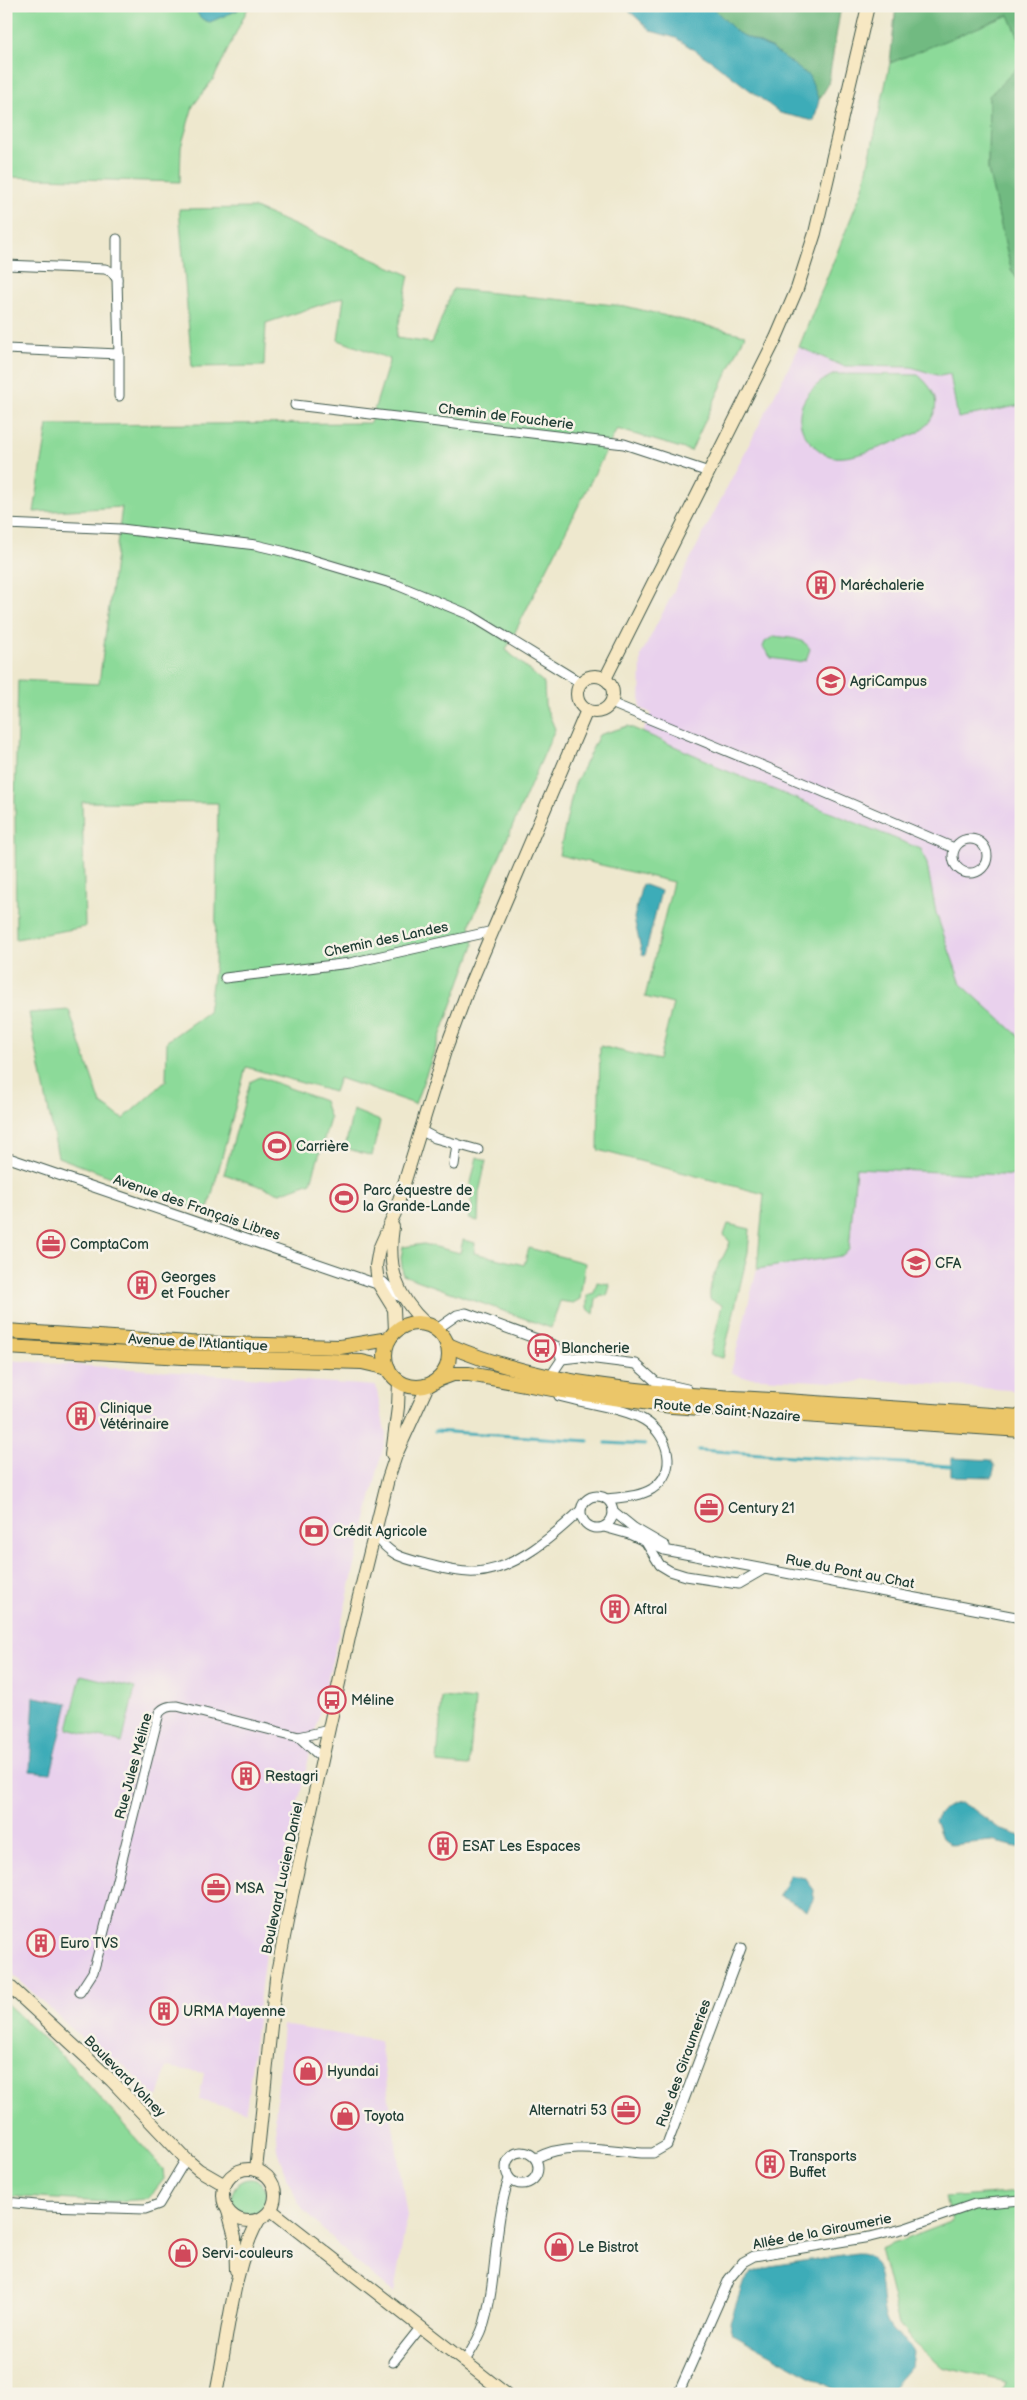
<svg xmlns="http://www.w3.org/2000/svg" width="1027" height="2400" font-family="'Balsamiq Sans',sans-serif">
<style>
.built{fill:#e9d1ed}
.green{fill:#8cda99;stroke:#568c66}
.forest{fill:#71ba81;stroke:#487c5a}
.water{fill:#3cacb8;stroke:#2e7476}
.lines{fill:none;stroke-linecap:round;stroke-linejoin:round}
.stream{stroke:#3cacb8;stroke-width:3}
.street-casing{stroke:#3e574b;stroke-width:11}
.secondary-casing{stroke:#3e574b;stroke-width:14}
.primary-casing{stroke:#3e574b;stroke-width:16}
.street{stroke:#fff;stroke-width:9}
.secondary{stroke:#f7e8c3;stroke-width:12}
.primary{stroke:#ebc669;stroke-width:14}
.labels{text-anchor:middle;stroke-width:5;stroke-linejoin:round;paint-order:stroke}
.street-label{font-size:14px;fill:#1f3d34;stroke:#f7f3e8}
.poi-label{font-size:14px;fill:#1f3d34;stroke:#f7f3e8;text-anchor:start}
</style>
<rect width="100%" height="100%" fill="#f7f3e8"/>
<filter id="ink" filterUnits="userSpaceOnUse"><feTurbulence type="fractalNoise" baseFrequency=".02" numOctaves="2"/><feDisplacementMap in="SourceGraphic" scale="10" xChannelSelector="R" yChannelSelector="G"/><feConvolveMatrix kernelMatrix="1 2 1 2 8 2 1 2 1" color-interpolation-filters="sRGB"/></filter>
<filter id="wash" filterUnits="userSpaceOnUse"><feTurbulence type="fractalNoise" baseFrequency=".0096" numOctaves="4" result="noise"/><feDisplacementMap in="SourceGraphic" scale="20" xChannelSelector="R" yChannelSelector="G"/><feGaussianBlur stdDeviation="1.12" result="paint"/><feColorMatrix in="noise" values="0 0 0 0 0 0 0 0 0 0 0 0 0 0 0 0 0 1.4 0 .05"/><feComposite in="paint" operator="in"/></filter>
<g filter="url(#wash)">
<rect width="100%" height="100%" fill="#eee8ce"/>
<!-- built -->
<g class="built">
<path d="M799,347L843,366L911,367L940,376L1021,362V1038L961,984L936,913L927,864L921,849L717,767L713,763L643,732L651,713L640,708L641,655Z"/>
<path d="M855,1168L1021,1176V1391L865,1379L852,1383L742,1377L731,1372L757,1269L840,1256L849,1250Z"/>
<path d="M6,1360L376,1386L386,1436L268,1928L246,2112L199,2100L204,2073L167,2067L158,2098L117,2059L111,2065L6,1968Z"/>
<path d="M283,2025L380,2041L407,2216L394,2293L355,2261L319,2226L298,2202L287,2179L277,2150L275,2119Z"/>
</g>
<!-- green -->
<g class="green">
<path d="M6,6H249L214,78L193,106L181,147L180,182L6,177Z"/>
<path d="M1009,14L1021,43V64L989,96L988,169L1011,269L1021,285V405L958,418L950,374L940,376L911,367L843,366L799,347L863,188L890,63Z"/>
<path d="M255,208L409,275L396,338L432,343L453,289L625,306L745,335L691,451L617,429L506,650L544,683L545,705L555,729L470,924L474,945L415,1104L339,1078L334,1092L246,1067L207,1213L58,1157L29,1013L69,1010L101,1104L123,1119L166,1081L167,1041L208,1012L215,963L218,803L82,802L85,927L16,939L15,800L18,680L99,684L122,507L34,512L48,425L370,423L390,359L338,340L344,297L266,323L264,366L192,367L179,209Z"/>
<path d="M835,374L918,375C941,394 942,414 918,433C895,441 856,460 834,457C826,456 817,449 811,443C786,415 807,386 835,374Z"/>
<path d="M774,636C786,638 804,637 810,649L806,660L797,662L771,658L763,647L765,642Z"/>
<path d="M628,726L713,763L717,767L921,849L927,864L936,913L961,984L1021,1038V1176L856,1168L849,1250L841,1256L757,1269L764,1194L598,1150L600,1046L659,1060L673,1004L645,997L673,882L559,855L574,786L599,735Z"/>
<path d="M260,1077L324,1101L330,1119L311,1182L280,1193L224,1174L250,1082Z"/>
<path d="M353,1110L380,1121L372,1156L345,1148Z"/>
<path d="M477,1157L486,1161L479,1193L478,1221L469,1219L472,1206L469,1191Z"/>
<path d="M728,1224L750,1229L748,1252L723,1358L710,1355L722,1305L710,1299C708,1277 723,1261 730,1242L724,1235Z"/>
<path d="M463,1240L475,1243L474,1253L524,1265L529,1248L585,1263L580,1299L573,1303L560,1301L551,1328L403,1275L401,1258L403,1247L424,1244L460,1253Z"/>
<path d="M597,1282L609,1284L610,1286L607,1296L601,1295L596,1299L594,1314L587,1308V1295L594,1293Z"/>
<path d="M81,1675L135,1688L122,1743L68,1729Z"/>
<path d="M442,1697L475,1700L469,1766L437,1763Z"/>
<path d="M6,2003L69,2063L163,2169L164,2179L148,2199L106,2202L6,2196Z"/>
<circle cx="250" cy="2197" r="18"/>
<path d="M1021,2192V2394H1002L1006,2382L942,2367L911,2340L899,2324L880,2249L952,2221L945,2198Z"/>
</g>
<!-- forest -->
<g class="forest">
<path d="M711,6H841L828,85L819,100L808,76L771,48L738,33Z"/>
<path d="M896,6H1021V43L1009,15L890,63Z"/>
<path d="M1021,64V285L1011,269L988,169L989,96Z"/>
</g>
<!-- water -->
<g class="water">
<path d="M195,6H239L238,10L210,22C201,20 197,16 195,6Z"/>
<path d="M624,6H711L738,33L771,48L809,76L819,100L814,121L780,113L713,62L676,38L651,31Z"/>
<path d="M642,884L661,891L645,955L642,954L634,918Z"/>
<path d="M951,1458L991,1460L995,1466L992,1477L951,1476Z"/>
<path d="M34,1697L68,1703L51,1773L30,1771Z"/>
<path d="M960,1803L973,1809L1001,1830L1021,1836V1848L991,1841L951,1845L942,1838L935,1821C941,1810 947,1804 960,1803Z"/>
<path d="M790,1875L805,1878L814,1890L813,1900L807,1910L779,1896Z"/>
<path d="M856,2253C888,2251 877,2303 888,2324C894,2336 909,2341 914,2353L912,2365L887,2394H843L733,2334L730,2322L744,2281L751,2273L771,2266Z"/>
</g>
<g class="lines">
<!-- stream -->
<g class="stream">
<path d="M435,1431L589,1441"/>
<path d="M606,1443L645,1445"/>
<path d="M698,1450L950,1466"/>
</g>
</g>
</g>
<g filter="url(#ink)">
<g class="lines">
<!-- street casing -->
<g class="street-casing">
<g id="street">
<path d="M117,239V279"/>
<path d="M6,265L105,269L112,272L117,279L119,354L6,349"/>
<path d="M119,354V396"/>
<path d="M295,405L624,444L709,472"/>
<path d="M6,524L121,529L256,545L286,552L397,585L470,615L581,683"/>
<path d="M611,703L768,768L954,848"/>
<circle cx="970" cy="856" r="17"/>
<path d="M225,978L350,963L493,931"/>
<path d="M420,1130L435,1138L478,1150"/>
<path d="M6,1157L374,1283L383,1282L396,1295L404,1298"/>
<path d="M454,1165L457,1144"/>
<path d="M437,1329L457,1315L466,1313L556,1346L562,1359"/>
<path d="M562,1359L580,1357L636,1364L656,1382L687,1389"/>
<path d="M550,1377L562,1359"/>
<path d="M559,1396C583,1403 624,1408 644,1420C669,1435 679,1471 652,1489C639,1497 622,1497 607,1499"/>
<circle cx="597" cy="1512" r="16"/>
<path d="M613,1511L634,1528L665,1546"/>
<path d="M604,1527L629,1534L664,1550L1021,1618"/>
<path d="M375,1534C390,1556 402,1558 426,1564C442,1568 459,1573 476,1572C515,1570 553,1536 580,1511"/>
<path d="M647,1544L660,1565L670,1571L686,1576L738,1584L764,1569"/>
<path d="M299,1737L323,1759"/>
<path d="M80,1992L93,1972L100,1947L159,1713C164,1707 169,1706 177,1706L299,1737L329,1730"/>
<circle cx="522" cy="2168" r="16"/>
<path d="M536,2158C568,2141 607,2150 642,2153H653L667,2145L741,1948"/>
<path d="M6,2202L46,2206L145,2209L159,2204L186,2159"/>
<path d="M393,2362L420,2328"/>
<path d="M464,2362C472,2350 480,2337 484,2324C498,2276 493,2225 509,2179"/>
<path d="M678,2394L729,2279L743,2262L754,2256L870,2237L906,2228L975,2204L1021,2200"/>
</g>
</g>
<!-- secondary casing -->
<g class="secondary-casing">
<g id="secondary">
<circle cx="595" cy="694" r="18"/>
<path d="M605,679L776,338L797,289L815,233L868,6"/>
<path d="M393,1227C387,1268 396,1296 426,1324"/>
<path d="M395,1331L394,1309L378,1283L376,1266L379,1249L395,1213L445,1051L468,989L587,710"/>
<path d="M392,1454L398,1407L399,1382"/>
<path d="M6,1983L111,2080L186,2159L199,2170L225,2185"/>
<circle cx="249" cy="2195" r="26"/>
<path d="M256,2170L276,1978L292,1896L350,1633L388,1479L396,1455L428,1385"/>
<path d="M271,2210L506,2394"/>
<path d="M228,2211L235,2237L236,2270"/>
<path d="M216,2394C227,2343 233,2263 259,2220"/>
</g>
</g>
<!-- primary casing -->
<g class="primary-casing">
<g id="primary">
<circle cx="417" cy="1355" r="32"/>
<path d="M6,1331L190,1343L340,1347L389,1339"/>
<path d="M448,1345C544,1388 667,1394 771,1400C854,1406 938,1411 1021,1417"/>
<path d="M6,1347L183,1357L362,1362L388,1368"/>
<path d="M437,1380L453,1374H469L563,1391L672,1406L1021,1430"/>
</g>
</g>
<!-- street -->
<use href="#street" class="street"/>
<!-- secondary -->
<use href="#secondary" class="secondary"/>
<!-- primary -->
<use href="#primary" class="primary"/>
</g>
</g>
<!-- icons -->
<defs>
<g id="building-ring" transform="scale(1.4375)"><circle r="9.5" fill="#f7f3e8" stroke="#d1495b" stroke-width="1.5"/><path d="M-4-6H4V6H1V3H-1V6H-4ZM-2.5-4.3h1.7v1.8h-1.7ZM.8-4.3h1.7v1.8H.8ZM-2.5-1h1.7V.8h-1.7ZM.8-1h1.7V.8H.8Z" fill="#d1495b"/></g>
<g id="school-ring" transform="scale(1.4375)"><circle r="9.5" fill="#f7f3e8" stroke="#d1495b" stroke-width="1.5"/><path d="M0-5L7-2L0 1L-7-2ZM-4 1L0 2.5L4 1V4Q0 6-4 4Z" fill="#d1495b"/></g>
<g id="stadium-ring" transform="scale(1.4375)"><circle r="9.5" fill="#f7f3e8" stroke="#d1495b" stroke-width="1.5"/><path d="M0-5a6.5 5 0 1 0 0 10a6.5 5 0 1 0 0-10ZM-3.5-1.8h7v3.6h-7Z" fill="#d1495b"/></g>
<g id="office-ring" transform="scale(1.4375)"><circle r="9.5" fill="#f7f3e8" stroke="#d1495b" stroke-width="1.5"/><path d="M-6-3h4V-5.5h4V-3h4V5H-6ZM-1-4.5V-3h2v-1.5ZM-6 0V1H6V0Z" fill="#d1495b"/></g>
<g id="bus-ring" transform="scale(1.4375)"><circle r="9.5" fill="#f7f3e8" stroke="#d1495b" stroke-width="1.5"/><path d="M-5-6H5V4H4V6H2V4H-2V6H-4V4H-5ZM-3.5-4V0h7V-4ZM-3.5 1.2v1.5H-2V1.2ZM2 1.2v1.5H3.5V1.2Z" fill="#d1495b"/></g>
<g id="bank-ring" transform="scale(1.4375)"><circle r="9.5" fill="#f7f3e8" stroke="#d1495b" stroke-width="1.5"/><path d="M-6-4H6V4H-6ZM0-2.3a2.3 2.3 0 1 0 0 4.6a2.3 2.3 0 1 0 0-4.6Z" fill="#d1495b"/></g>
<g id="shop-ring" transform="scale(1.4375)"><circle r="9.5" fill="#f7f3e8" stroke="#d1495b" stroke-width="1.5"/><path d="M-5-2.5h2.3a2.7 3.5 0 0 1 5.4 0H5L5.5 6h-11ZM-1.5-2.5h3a1.5 2.3 0 0 0-3 0Z" fill="#d1495b"/></g>
</defs>
<g fill-rule="evenodd">
<use href="#building-ring" x="821" y="585"/>
<use href="#school-ring" x="831" y="681"/>
<use href="#stadium-ring" x="277" y="1146"/>
<use href="#stadium-ring" x="344" y="1198"/>
<use href="#office-ring" x="51" y="1244"/>
<use href="#school-ring" x="916" y="1263"/>
<use href="#building-ring" x="142" y="1285"/>
<use href="#bus-ring" x="542" y="1348"/>
<use href="#building-ring" x="81" y="1416"/>
<use href="#office-ring" x="709" y="1508"/>
<use href="#bank-ring" x="314" y="1531"/>
<use href="#building-ring" x="615" y="1609"/>
<use href="#bus-ring" x="332" y="1700"/>
<use href="#building-ring" x="246" y="1776"/>
<use href="#building-ring" x="443" y="1846"/>
<use href="#office-ring" x="216" y="1888"/>
<use href="#building-ring" x="41" y="1943"/>
<use href="#building-ring" x="164" y="2011"/>
<use href="#shop-ring" x="308" y="2071"/>
<use href="#office-ring" x="626" y="2110"/>
<use href="#shop-ring" x="345" y="2116"/>
<use href="#building-ring" x="770" y="2164"/>
<use href="#shop-ring" x="559" y="2247"/>
<use href="#shop-ring" x="183" y="2253"/>
</g>
<g class="labels">
<!-- street labels -->
<g class="street-label">
<text transform="translate(506 416) rotate(7)" y="5">Chemin de Foucherie</text>
<text transform="translate(386 939) rotate(-12)" y="5">Chemin des Landes</text>
<text transform="translate(197 1207) rotate(19)" y="5">Avenue des Français Libres</text>
<text transform="translate(198 1342) rotate(3)" y="5">Avenue de l'Atlantique</text>
<text transform="translate(727 1410) rotate(5)" y="5">Route de Saint-Nazaire</text>
<text transform="translate(850 1571) rotate(11)" y="5">Rue du Pont au Chat</text>
<text transform="translate(133 1766) rotate(-75)" y="5">Rue Jules Méline</text>
<text transform="translate(282 1878) rotate(-78)" y="5">Boulevard Lucien Daniel</text>
<text transform="translate(683 2063) rotate(-70)" y="5">Rue des Giraumeries</text>
<text transform="translate(125 2076) rotate(45)" y="5">Boulevard Volney</text>
<text transform="translate(822 2231) rotate(-11)" y="5">Allée de la Giraumerie</text>
</g>
<!-- poi labels -->
<g class="poi-label">
<text x="840" y="590">Maréchalerie</text>
<text x="850" y="686">AgriCampus</text>
<text x="296" y="1151">Carrière</text>
<text x="363" y="1195">Parc équestre de<tspan x="363" dy="16">la Grande-Lande</tspan></text>
<text x="70" y="1249">ComptaCom</text>
<text x="935" y="1268">CFA</text>
<text x="161" y="1282">Georges<tspan x="161" dy="16">et Foucher</tspan></text>
<text x="561" y="1353">Blancherie</text>
<text x="100" y="1413">Clinique<tspan x="100" dy="16">Vétérinaire</tspan></text>
<text x="728" y="1513">Century 21</text>
<text x="333" y="1536">Crédit Agricole</text>
<text x="634" y="1614">Aftral</text>
<text x="351" y="1705">Méline</text>
<text x="265" y="1781">Restagri</text>
<text x="462" y="1851">ESAT Les Espaces</text>
<text x="235" y="1893">MSA</text>
<text x="60" y="1948">Euro TVS</text>
<text x="183" y="2016">URMA Mayenne</text>
<text x="327" y="2076">Hyundai</text>
<text x="607" y="2115" text-anchor="end">Alternatri 53</text>
<text x="364" y="2121">Toyota</text>
<text x="789" y="2161">Transports<tspan x="789" dy="16">Buffet</tspan></text>
<text x="578" y="2252">Le Bistrot</text>
<text x="202" y="2258">Servi-couleurs</text>
</g>
</g>
<!-- margin -->
<rect width="1027" height="2400" fill="none" stroke="#f7f3e8" stroke-width="25"/>
</svg>
